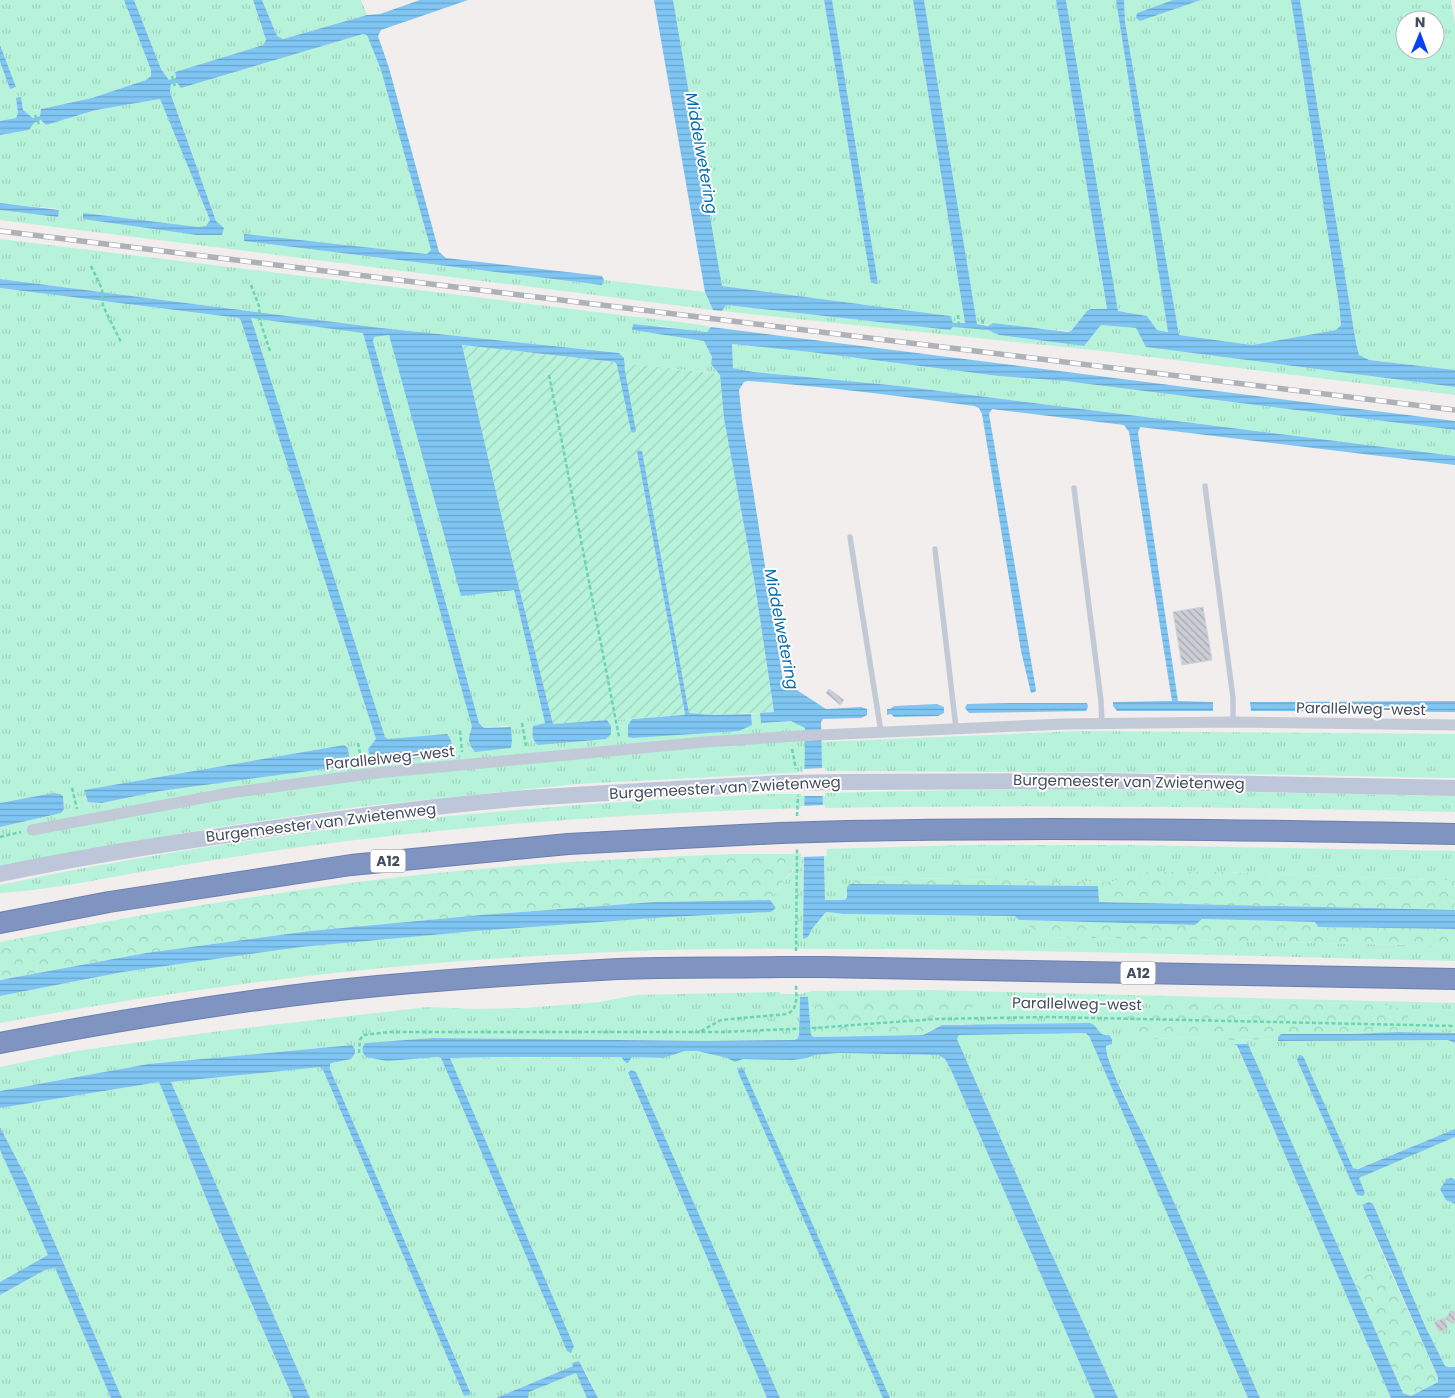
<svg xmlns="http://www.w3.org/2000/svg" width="1455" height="1398" font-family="Poppins,sans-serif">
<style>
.grass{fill:url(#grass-tufts);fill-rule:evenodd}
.forest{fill:url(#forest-crowns)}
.garden{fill:url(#garden-furrows)}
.water{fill:url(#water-rules)}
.pier{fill:#f1eeed}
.building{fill:url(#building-back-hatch);stroke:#d1d2da}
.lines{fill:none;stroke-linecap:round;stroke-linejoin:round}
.highway-casing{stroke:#6c7fae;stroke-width:22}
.path{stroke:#6cd4b4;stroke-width:2.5;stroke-dasharray:4 2.5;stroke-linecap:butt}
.lane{stroke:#c3cad7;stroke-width:5.5}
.street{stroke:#c3cad7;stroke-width:11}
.secondary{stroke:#bec6d9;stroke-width:16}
.highway{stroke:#8094c2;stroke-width:20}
.rail-casing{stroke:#afb1b9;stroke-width:5.5}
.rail{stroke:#fff;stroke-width:4;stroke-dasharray:11;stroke-linecap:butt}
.highway-bridge-casing{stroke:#6c7fae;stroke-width:22;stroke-linecap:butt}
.secondary-bridge{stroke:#bec6d9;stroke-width:16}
.highway-bridge{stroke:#8094c2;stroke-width:20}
.labels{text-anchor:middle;stroke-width:4;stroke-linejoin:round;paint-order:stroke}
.shield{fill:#fff;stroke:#7c828e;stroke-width:1}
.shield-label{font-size:14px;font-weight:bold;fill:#444d5d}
.street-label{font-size:15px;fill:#444d5d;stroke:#fff}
.water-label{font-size:16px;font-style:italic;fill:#006cb4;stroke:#fff}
</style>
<defs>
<pattern id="grass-tufts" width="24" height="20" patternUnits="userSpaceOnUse" patternTransform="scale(1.25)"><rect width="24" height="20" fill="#b7f3da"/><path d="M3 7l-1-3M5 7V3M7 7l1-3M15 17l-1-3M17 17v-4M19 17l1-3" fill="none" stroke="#9fd2be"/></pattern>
<pattern id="forest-crowns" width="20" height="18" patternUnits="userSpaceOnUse" patternTransform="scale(1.25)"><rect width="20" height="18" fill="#b7f3da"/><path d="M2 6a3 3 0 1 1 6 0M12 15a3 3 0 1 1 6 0" fill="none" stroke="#9fd2be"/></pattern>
<pattern id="garden-furrows" width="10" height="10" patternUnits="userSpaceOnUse" patternTransform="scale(1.25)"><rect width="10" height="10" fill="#b7f3da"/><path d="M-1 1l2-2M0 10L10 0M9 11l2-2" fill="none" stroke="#9fd2be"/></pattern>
<pattern id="water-rules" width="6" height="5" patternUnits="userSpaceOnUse" patternTransform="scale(1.25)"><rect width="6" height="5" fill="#80c6f4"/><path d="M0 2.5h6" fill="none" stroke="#6aa3c9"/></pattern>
<pattern id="building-back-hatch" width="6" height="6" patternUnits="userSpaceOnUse" patternTransform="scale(1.25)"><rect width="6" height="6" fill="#ccced6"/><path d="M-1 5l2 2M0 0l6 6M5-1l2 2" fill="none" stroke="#a7a9b1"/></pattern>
</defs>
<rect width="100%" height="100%" fill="#f1eeed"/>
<!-- grass -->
<g class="grass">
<path d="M0,0H124L151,70V76L147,80L92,98L41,109L40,116L32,118L23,110L21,97L16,98L18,113L16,118L0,121V62L10,89L16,87L0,45Z"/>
<path d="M134,0H253L266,40L263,45L175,72L176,78L169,80L161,69Z"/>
<path d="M262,0H361L367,15L283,39L277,36Z"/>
<path d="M673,0H824L871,283L873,284L878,283L832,0H913L965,324L953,323L949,316L722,286Z"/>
<path d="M924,0H1056L1107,310L1091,309L1088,311L1071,331L977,324Z"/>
<path d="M1066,0H1116L1169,332L1157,330L1147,316L1118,311Z"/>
<path d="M1124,0H1173L1137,13L1140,21L1201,0H1291L1339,304L1341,326L1336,330L1252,345L1179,335L1125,22Z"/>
<path d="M1300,0H1451L1455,24V370L1369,360L1359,356L1356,343ZM1405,20H1435V50H1405Z"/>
<path d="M363,34H367L381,69L431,250L428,254L244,241L602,285L604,280L705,292L713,310L0,220V210L58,217V209L0,203V135L29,130L34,123L42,120L46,125L96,110L160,99L210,220L206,226L198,227L197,235H222L223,228L216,221L170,91L171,84L177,83L181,88Z"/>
<path d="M0,239L695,324L711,327L708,332L682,330L662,326L632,330L704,341L712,357L711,364L720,374L624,363V358L619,353L381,328L0,279Z"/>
<path d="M0,288L239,318L241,321L376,739L368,749L375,763L448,755L385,738L250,318L363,332L472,727L468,737L512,740L511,727L506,726L484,728L479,723L373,341L374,337L389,335L509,590H514L545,723L611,726L607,720L632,719L628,725V736L752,725L751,714L760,713L761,723L791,721L805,727L806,772L577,784L357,807L212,828L0,866V827L61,813L64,809L63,796L60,794L53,793L0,803ZM344,745L348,748L350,764L160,791L102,803L84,790Z"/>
<path d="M726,305L950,330L953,327L988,330L999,335L1084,346L1101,325L1136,328L1146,347L1455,387V395L1111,352L722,311Z"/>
<path d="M732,344L810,352L999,376L1065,381L1455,430V456L900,386L754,372L733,368Z"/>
<path d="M1080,731L1455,734V778L1197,773L822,771L821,742Z"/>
<path d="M1080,789L1455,796V812C1244,807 1034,804 823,808L822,793L964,790Z"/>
<path d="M776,794H804V808C633,813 462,825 293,848C238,856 183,865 129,874C86,882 44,890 0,893V885C255,831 516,804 776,794Z"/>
<path d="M967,845H1125L1455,851V881L1226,872H1146L1110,882L859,877L847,887V897L845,900H825L824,849Z"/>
<path d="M803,868V939L808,937L812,929L825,913L827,912L843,914L1015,916L1019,920L1045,937L1455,946V961C1269,956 1083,951 898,949C819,949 741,948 663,950C441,957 218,981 0,1023V996L123,972L301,947L476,931L669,917L771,912L776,908L770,900L794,869Z"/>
<path d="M929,990L1455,1003V1033L1412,1032L1413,1024L1406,1014L1395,1007L1366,1004L1295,1003L1270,1009L1256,1015L1245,1016L1237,1015L1227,1007L1158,999L1157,1007L1143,1009L1127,1001L1155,1039L1187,1037L1233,1040L1278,1039V1041L1448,1040L1455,1043V1129L1357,1169L1353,1168L1297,1060L1357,1195L1359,1178L1455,1137V1180L1452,1178L1446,1200L1455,1204V1367L1445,1366L1426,1328L1373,1205L1369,1202L1362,1206L1387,1264L1353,1282L1248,1044L1235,1045L1244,1061L1391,1398H1260L1149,1148L1112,1069L1106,1050L1104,1036L1100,1033L962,1024L942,1025L931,1030V1017L943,1016L974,1003L823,1002L809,1008L808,997H800L799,1035L797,1039L794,1040L704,1041L433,1038L365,1043L441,1058L567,1350L571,1352L574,1346L450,1058L621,1057L626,1063H628L632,1057L663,1058L684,1051H697L727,1058L735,1062L742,1059L793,1060L807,1058L814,1055L838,1053L938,1055L945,1059L951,1070L1095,1398H780L631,1070L628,1074L767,1398H598L587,1375L579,1361L573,1366L496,1398H310L171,1082L306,1068L320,1067L323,1070L464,1396L471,1393L330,1069V1064L332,1063L351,1059L355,1049L352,1045L148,1064L0,1091V1067L76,1051L220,1031L428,1007L475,1009L525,1008L600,1002L636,995L779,992L781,994H800L812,991Z"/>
<path d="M1082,1032L1089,1036L1248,1398H1118L1048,1246L957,1039L959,1035Z"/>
<path d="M159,1082L215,1220L293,1398H122L27,1179L0,1127V1108Z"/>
<path d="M0,1150L48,1255L0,1282Z"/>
<path d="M55,1268L111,1398H0V1295L45,1270Z"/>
<path d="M576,1373L587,1398H528V1392Z"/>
</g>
<!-- forest -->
<g class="forest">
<path d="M731,854H803V868L793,869L770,900L654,902L481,915L310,931L146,953L0,980V942C119,918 238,898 358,882C481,866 607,859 731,854Z"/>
<path d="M1146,872H1226L1455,881V910L1099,902L1098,886L850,884L859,877L1110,882Z"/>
<path d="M1202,919L1315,922L1318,927L1455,929V946L1045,937L1019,920L1195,925Z"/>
<path d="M1158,999L1215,1002L1227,1007L1237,1015L1245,1016L1256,1015L1270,1009L1295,1003L1366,1004L1395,1006L1406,1014L1413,1024L1412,1032L1278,1037V1039L1233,1040L1187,1037L1155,1039L1130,1032L1117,1017L1115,1007L1127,1001L1143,1009L1156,1007Z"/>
<path d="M823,1002H974L971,1011L964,1015L931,1017V1030L923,1035L814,1037L811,1035L809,1008Z"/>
<path d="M1387,1264L1438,1377V1382L1411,1396L1403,1393L1353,1282Z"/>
</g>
<!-- garden -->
<path class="garden" d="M462,345L615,362L625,371L624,363L720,374L724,419L754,579L774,712L712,715L689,713L642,452L638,450L637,452L685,714L684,715L553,724L506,535Z"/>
<!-- water -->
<g class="water">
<path d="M124,0H134L161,69L169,80L176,78L175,72L263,45L266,40L253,0H262L277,36L283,39L367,15L380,14L420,0H468L381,30L378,36L389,68L439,252L446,258L602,276L604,280L602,285L244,241V234L427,254L431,250L381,70L367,35L363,34L181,88L177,83L171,84L170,92L216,221L224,228L222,235H197L83,219V213L198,227L206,226L210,220L160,99L96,110L46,125L41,120L34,123L29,130L0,135V121L16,118L18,113L16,98L21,97L23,110L33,118L40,116L41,109L92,98L146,80L151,76V70Z"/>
<path d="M654,0H673L722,286L950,316L953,323H965L913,0H924L977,324L988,326L993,323L1068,332L1071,331L1087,311L1091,309H1107L1056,0H1066L1118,311L1147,316L1157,330L1168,332L1116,0H1124L1125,22L1179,335L1252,345L1336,330L1341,325L1339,304L1291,0H1300L1356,343L1359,355L1369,360L1455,370V387L1146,347L1136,328L1101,325L1084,346L999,335L988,330L953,327L950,330L726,305L722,311L713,310L705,292Z"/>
<path d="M824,0H832L878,283L877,284L871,283Z"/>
<path d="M1173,0H1201L1140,21L1136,18L1137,13Z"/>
<path d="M0,45L16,87L10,89L0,62Z"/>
<path d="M0,203L59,210L58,217L0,210Z"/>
<path d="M0,279L381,328L619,353L624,358L625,371L636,431L633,433L631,431L617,365L615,362L462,345L506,535L553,724L607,720L611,726V734L606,739L538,745C532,740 532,734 533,726L545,723L514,590L461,596L389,335L374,337L373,341L479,723L484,728L511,727L512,740L511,748L475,752C467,742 468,738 472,727L363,333L251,318L385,737L388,739L447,734C453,742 453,746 449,755L384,762L375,763L370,757L368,749L376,739L241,321L239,318L0,288Z"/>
<path d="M633,324L707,332L711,327L1455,421V430L1065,381L999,376L810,352L732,344L733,368L754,372L900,386L1455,456V465L1140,427L1138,433L1178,701L1213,702V711H1117L1113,706V702L1172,701L1129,432L1124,425L992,409L989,414L1036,690L1035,692L1031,693L1021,651L982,414L979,408L974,406C899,396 824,386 748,381L744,382L739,390L742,420L783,681L826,709L861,707L867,709V715L861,718L823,719L821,722L825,900H845L847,897V887L850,884L1098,886L1099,902L1455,910V929L1318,927L1315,922L1202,919L1195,925L1019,920L1015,916L843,914L827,912L825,913L812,929L808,937L803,939L805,728L791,721L761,723L760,713L774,712L754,579L724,419L720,375L711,364L712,357L704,341L632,330Z"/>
<path d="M638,450L642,451L689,713L712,715L751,714L752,725L739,731L632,738L628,737V725L632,719L684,715L685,714L637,452Z"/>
<path d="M1455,701V712L1251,711L1250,702Z"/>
<path d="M1011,703H1087L1088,707L1086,711L969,713L965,708L967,704Z"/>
<path d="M937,704L944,707V713L938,716L894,717L891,714L887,715V709H890L894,706Z"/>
<path d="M344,745L348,748L350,764L346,766L160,791L102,803L88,802L84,790Z"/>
<path d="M53,793L60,794L63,796L64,809L61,813L0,827V803Z"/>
<path d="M770,900L776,908L771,912L669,917L476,931L301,947L123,972L0,996V980L146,953L310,931L481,915L654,902Z"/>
<path d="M800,997H808L811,1035L814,1037L923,1035L942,1025L1090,1023C1099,1026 1098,1037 1109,1035L1112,1039V1044L1106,1046C1105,1063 1140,1127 1149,1147C1187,1230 1223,1314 1260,1398H1248L1089,1036L1085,1033L959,1035L957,1039L1048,1246L1118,1398H1095L951,1070L945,1059L938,1055L838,1053L815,1055L807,1058L793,1060L743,1059L735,1062L727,1058L697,1051H685L663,1058L632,1057L628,1063H626L621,1057H517L450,1058L574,1346L571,1353L567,1351L441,1058L437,1057L387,1061L366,1057C362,1052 361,1049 365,1043L433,1038L704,1041L794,1040L797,1039L799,1035Z"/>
<path d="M1398,1032L1455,1033V1043L1448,1040L1278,1041V1037L1281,1034H1353Z"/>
<path d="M1234,1044H1248L1403,1393L1411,1396L1438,1382V1377L1362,1205L1369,1202L1373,1204L1426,1328L1445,1366L1449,1367H1455V1394L1448,1398H1391L1244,1061L1237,1046Z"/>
<path d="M352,1045L355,1049V1053L351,1059L332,1063L330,1064V1069L471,1394L464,1396L323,1070L320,1067L171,1082L310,1398H293L215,1220L159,1082L0,1108V1091L148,1064Z"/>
<path d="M1299,1055L1303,1056L1353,1168L1358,1169L1455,1129V1137L1359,1178L1365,1193L1363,1196L1357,1195L1297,1060Z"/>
<path d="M739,1068H743L890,1398H883L738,1072Z"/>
<path d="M631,1070L636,1072L780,1398H767L628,1073Z"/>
<path d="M0,1127L27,1179L122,1398H111L55,1268L45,1270L0,1295V1282L48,1255L0,1150Z"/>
<path d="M1452,1178L1455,1180V1204L1446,1200L1440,1189L1447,1179Z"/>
<path d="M579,1361L598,1398H587L576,1373L529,1392L528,1398H496L573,1366L572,1363Z"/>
</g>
<!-- pier -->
<g class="pier">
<path d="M825,768V796H801L803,769Z"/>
<path d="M825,805L827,856L801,857V806Z"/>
</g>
<!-- building -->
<g class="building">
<path d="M1203,607L1212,660L1182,665L1173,612Z"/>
<path d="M829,689L844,700L840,705L826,693Z"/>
<path d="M1451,1310L1455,1312V1321L1453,1324L1445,1319Z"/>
<path d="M1444,1318L1448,1328L1439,1332L1434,1322Z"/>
</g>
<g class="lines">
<!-- highway casing -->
<g class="highway-casing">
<g id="highway">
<path d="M848,831C1051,827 1253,830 1455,834"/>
<path d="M0,923L109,902L351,865L568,844L780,833"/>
<path d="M822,967L1455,979"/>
<path d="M0,1043C125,1019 251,998 378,986C458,979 538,973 618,969C671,967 725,968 779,967"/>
</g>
</g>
<!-- path -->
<g class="path">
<path d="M172,76L175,87"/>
<path d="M35,115L39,124"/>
<path d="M91,266L102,289L103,306L121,342"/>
<path d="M251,285L259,306L260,321L270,351"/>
<path d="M958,315L959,328"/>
<path d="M982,330L983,318"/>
<path d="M549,375L619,737"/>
<path d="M522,723L526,746"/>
<path d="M460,731L462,752"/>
<path d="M358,743L362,764"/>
<path d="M792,749L796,769"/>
<path d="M72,788L77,809"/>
<path d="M797,816L798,796"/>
<path d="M0,837L21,832"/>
<path d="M796,951L797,849"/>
<path d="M701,1031L721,1020L787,1014C799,1009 796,995 796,984"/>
<path d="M359,1053L360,1040L363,1035L390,1032H722L814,1028L935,1019L1049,1017L1455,1026"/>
</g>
<!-- lane -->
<g class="lane">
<path d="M1205,486L1233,698V722"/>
<path d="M1074,488L1101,701L1102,724"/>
<path d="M850,537L881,732"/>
<path d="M935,549L956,728"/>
</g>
<!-- street -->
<path class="street" d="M32,830L229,793L376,773L705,742L798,736L1063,724L1233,722L1455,725"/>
<!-- secondary -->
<g class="secondary">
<path d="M845,782L1106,781L1455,788"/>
<path d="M0,874C75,858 151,846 227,835C326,820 426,806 527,798C612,792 698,788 784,783"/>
</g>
<!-- highway -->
<use href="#highway" class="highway"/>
<!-- rail casing -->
<g class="rail-casing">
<path id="rail" d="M0,231L1455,410"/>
</g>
<!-- rail -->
<use href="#rail" class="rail"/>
<!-- highway-bridge casing -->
<g class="highway-bridge-casing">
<g id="highway-bridge">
<path d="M780,833L848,831"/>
<path d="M779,967H822"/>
</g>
</g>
<!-- secondary-bridge -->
<path class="secondary-bridge" d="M784,783L845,782"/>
<!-- highway-bridge -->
<use href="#highway-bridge" class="highway-bridge"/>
</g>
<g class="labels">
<!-- shield labels -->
<g class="shield">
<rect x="370.5" y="849.5" width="35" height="23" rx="4"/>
<rect x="1120.5" y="961.5" width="35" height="23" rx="4"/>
</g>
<g class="shield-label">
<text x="388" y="866">A12</text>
<text x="1138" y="978">A12</text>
</g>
<!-- street labels -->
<g class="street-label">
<text transform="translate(1361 709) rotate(1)" y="5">Parallelweg-west</text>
<text transform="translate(390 758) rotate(-6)" y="5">Parallelweg-west</text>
<text transform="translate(1129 782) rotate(1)" y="5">Burgemeester van Zwietenweg</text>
<text transform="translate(725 788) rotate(-3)" y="5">Burgemeester van Zwietenweg</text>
<text transform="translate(321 823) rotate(-7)" y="5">Burgemeester van Zwietenweg</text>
<text transform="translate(1077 1004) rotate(1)" y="5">Parallelweg-west</text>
</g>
<!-- water labels -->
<g class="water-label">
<text transform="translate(702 153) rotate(80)" y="6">Middelwetering</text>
<text transform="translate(782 629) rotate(79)" y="6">Middelwetering</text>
</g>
</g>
<!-- north arrow -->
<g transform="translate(1420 35) rotate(1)"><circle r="24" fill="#ffffff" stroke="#b4b8be"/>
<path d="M0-4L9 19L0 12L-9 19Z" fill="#0842f1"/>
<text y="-8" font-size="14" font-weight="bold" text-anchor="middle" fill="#444d5d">N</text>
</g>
</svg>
